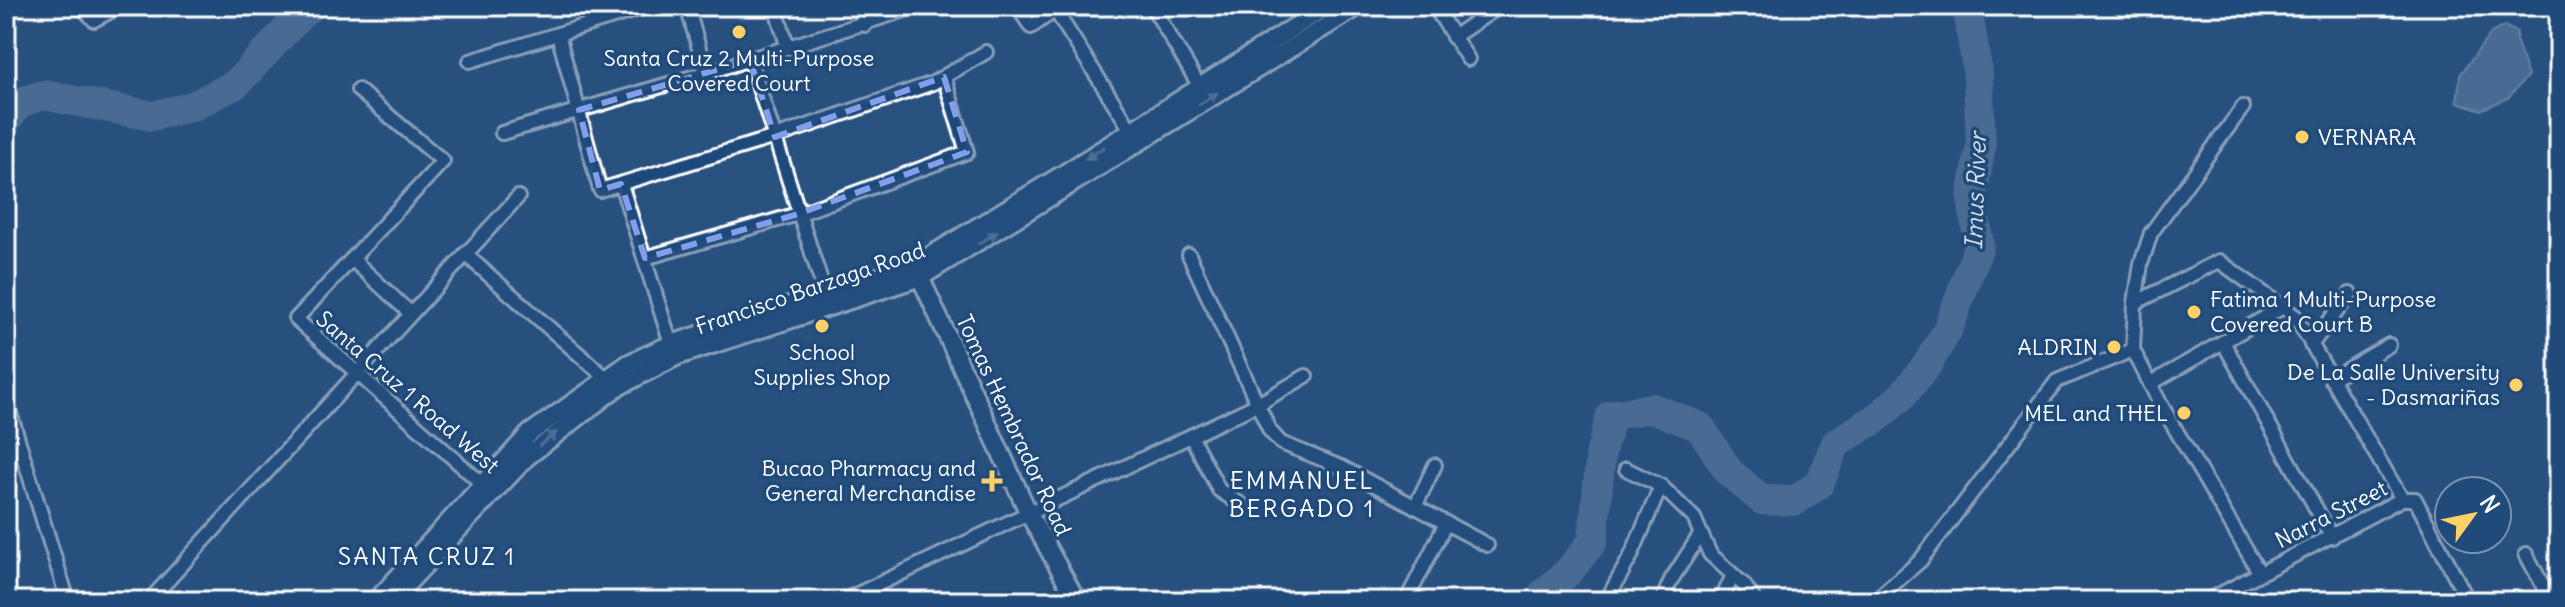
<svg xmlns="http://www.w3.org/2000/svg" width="2565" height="607" font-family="Delius,sans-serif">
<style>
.water{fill:#718dab;stroke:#aabbcd;stroke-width:2}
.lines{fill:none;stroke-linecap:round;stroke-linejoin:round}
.river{stroke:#718dab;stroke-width:30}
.minor-casing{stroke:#fff;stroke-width:18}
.tertiary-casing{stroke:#fff;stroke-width:22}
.minor{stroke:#1f4a7a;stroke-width:12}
.tertiary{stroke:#1f4a7a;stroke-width:16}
.oneway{fill:#7992af}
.marked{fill:none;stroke:#839eea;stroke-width:6;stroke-dasharray:16 10;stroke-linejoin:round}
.poi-dot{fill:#ffd166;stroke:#1f4a7a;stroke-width:3}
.labels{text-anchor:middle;stroke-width:7;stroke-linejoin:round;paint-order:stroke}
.poi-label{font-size:22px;fill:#fff;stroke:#1f4a7a;text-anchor:end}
.street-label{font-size:22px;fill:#fff;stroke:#1f4a7a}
.water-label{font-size:24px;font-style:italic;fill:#d4dde6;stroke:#1f4a7a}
.neighbourhood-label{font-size:24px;letter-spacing:2px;fill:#fff;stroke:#1f4a7a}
</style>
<rect width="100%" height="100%" fill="#28517f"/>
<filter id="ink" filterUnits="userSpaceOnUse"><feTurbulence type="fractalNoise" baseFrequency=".0125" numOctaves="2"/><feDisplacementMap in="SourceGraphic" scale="16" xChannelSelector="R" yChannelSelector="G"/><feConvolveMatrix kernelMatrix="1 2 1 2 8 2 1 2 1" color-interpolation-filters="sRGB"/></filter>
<g filter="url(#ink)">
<!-- water -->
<path class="water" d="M2504,26L2517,32L2516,39L2528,76L2508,98L2481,110L2457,102L2460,75L2491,33Z"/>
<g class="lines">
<!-- river -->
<g class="river">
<path d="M6,121L20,102L44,95L152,116L193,106L236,84L306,9L312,6"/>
<path d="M1539,601L1543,594L1569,571L1593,541L1601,452L1611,415L1652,408L1700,427L1729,472L1762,500L1795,501L1819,484L1836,443L1877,418L1902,396L1927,365L1948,329L1979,246L1972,197L1981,145L1978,75L1967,6"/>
</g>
<!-- minor casing -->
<g class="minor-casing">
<g id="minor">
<path d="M81,6L94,20L120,6"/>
<path d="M687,6L706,73"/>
<path d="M775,6L788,48"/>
<path d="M859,6L865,25"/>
<path d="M1017,6L1031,27L1061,6"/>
<path d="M1152,6L1200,87"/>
<path d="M1434,6L1468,59"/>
<path d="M1055,10L1131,130"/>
<path d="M558,34L600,190L775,137L933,83L986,52"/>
<path d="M1453,37L1500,6"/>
<path d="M750,60L827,300"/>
<path d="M470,61L649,6"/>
<path d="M358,90L443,161L296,319L488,489"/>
<path d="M502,133L706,73L918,6"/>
<path d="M621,184L671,344"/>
<path d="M465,254L606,378"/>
<path d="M1189,255L1270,431L1281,443L1341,467L1487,545"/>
<path d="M645,258L798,214L967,152L944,77"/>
<path d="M352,259L411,314"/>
<path d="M2135,303L2219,261L2295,316L2402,499"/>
<path d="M2223,342L2332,537"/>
<path d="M2311,345L2350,294"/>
<path d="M2133,350L2160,403L2259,572"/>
<path d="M2331,379L2389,345"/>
<path d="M2150,384L2283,307"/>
<path d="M6,400L68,601"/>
<path d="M1191,436L1219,490L1243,506"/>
<path d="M1626,469L1661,486L1694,518L1710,554L1744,585L1755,601"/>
<path d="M1415,507L1435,465"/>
<path d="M2526,554L2551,601"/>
<path d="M149,601L518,197"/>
<path d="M843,601L1258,404L1306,376"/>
<path d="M1406,601L1446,523"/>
<path d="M1606,601L1631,556L1661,486"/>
<path d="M1662,601L1671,580L1700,535"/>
<path d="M1721,601L1733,575"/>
<path d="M1889,601L1882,594L1920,561L2057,381L2133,350L2135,303L2141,264L2151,233L2243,107"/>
<path d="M2207,601L2402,499H2415L2468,601"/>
</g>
</g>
<!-- tertiary casing -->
<g class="tertiary-casing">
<g id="tertiary">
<path d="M916,268L1029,514L1077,601"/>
<path d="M376,601L530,433L629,363L671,344L915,265L1063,174L1327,6"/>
<path d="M391,601L527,457L616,388L678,356L921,277L1359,6"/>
</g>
</g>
<!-- minor -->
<use href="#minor" class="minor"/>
<!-- tertiary -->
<use href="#tertiary" class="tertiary"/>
</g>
<!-- one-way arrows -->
<defs><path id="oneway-solid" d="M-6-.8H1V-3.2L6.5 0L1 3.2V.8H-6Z" transform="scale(2)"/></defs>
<g class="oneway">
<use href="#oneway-solid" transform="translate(1208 99) rotate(-32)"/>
<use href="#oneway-solid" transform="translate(1095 153) rotate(147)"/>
<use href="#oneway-solid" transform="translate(988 238) rotate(-32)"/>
<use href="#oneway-solid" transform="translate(548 439) rotate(-39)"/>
</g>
</g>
<!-- marked area -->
<path d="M0 0H2565V607H0ZM750,60L775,137L944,77L967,152L798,214L645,258L621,184L600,190L579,110Z" fill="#28517f" fill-opacity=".55" fill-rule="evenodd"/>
<path class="marked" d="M750,60L775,137L944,77L967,152L798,214L645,258L621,184L600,190L579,110Z"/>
<!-- markers -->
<g class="poi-dot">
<circle cx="739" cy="32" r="8"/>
<circle cx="2302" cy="137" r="8"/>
<circle cx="2194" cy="312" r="8"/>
<circle cx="822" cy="326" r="8"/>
<circle cx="2114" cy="347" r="8"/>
<circle cx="2516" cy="385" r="8"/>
<circle cx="2184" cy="413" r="8"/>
<path d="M988 469h8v8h8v8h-8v8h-8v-8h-8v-8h8z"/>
</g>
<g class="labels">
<!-- poi labels -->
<g class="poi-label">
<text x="739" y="66" text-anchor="middle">Santa Cruz 2 Multi-Purpose<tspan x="739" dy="25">Covered Court</tspan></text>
<text x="2318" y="145" text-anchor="start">VERNARA</text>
<text x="2210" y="307" text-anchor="start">Fatima 1 Multi-Purpose<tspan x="2210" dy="25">Covered Court B</tspan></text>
<text x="2098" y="355">ALDRIN</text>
<text x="822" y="360" text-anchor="middle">School<tspan x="822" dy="25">Supplies Shop</tspan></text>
<text x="2500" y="380">De La Salle University<tspan x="2500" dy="25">- Dasmariñas</tspan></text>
<text x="2168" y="421">MEL and THEL</text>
<text x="976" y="476">Bucao Pharmacy and<tspan x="976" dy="25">General Merchandise</tspan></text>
</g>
<!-- street labels -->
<g class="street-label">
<text transform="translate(810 288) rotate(-19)" y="8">Francisco Barzaga Road</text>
<text transform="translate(408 392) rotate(41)" y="8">Santa Cruz 1 Road West</text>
<text transform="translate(1014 425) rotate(65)" y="8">Tomas Hembrador Road</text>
<text transform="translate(2331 514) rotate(-27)" y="8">Narra Street</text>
</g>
<!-- water labels -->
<g class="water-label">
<text transform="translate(1976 191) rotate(-88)" y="8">Imus River</text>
</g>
<!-- neighbourhood labels -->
<g class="neighbourhood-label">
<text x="1302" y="489">EMMANUEL<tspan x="1302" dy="28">BERGADO 1</tspan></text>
<text x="427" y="565">SANTA CRUZ 1</text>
</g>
</g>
<!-- margin -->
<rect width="2565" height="607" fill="none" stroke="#1f4a7a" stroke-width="32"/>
<rect x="16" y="16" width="2533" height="575" fill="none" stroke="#fff" stroke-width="3" filter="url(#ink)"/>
<!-- north arrow -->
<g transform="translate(2473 515) rotate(57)"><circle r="38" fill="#1f4a7a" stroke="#7992af" stroke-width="2"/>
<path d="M0-6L14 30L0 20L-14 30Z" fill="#ffd166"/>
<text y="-12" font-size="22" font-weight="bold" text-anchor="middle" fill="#ffffff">N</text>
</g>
</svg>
